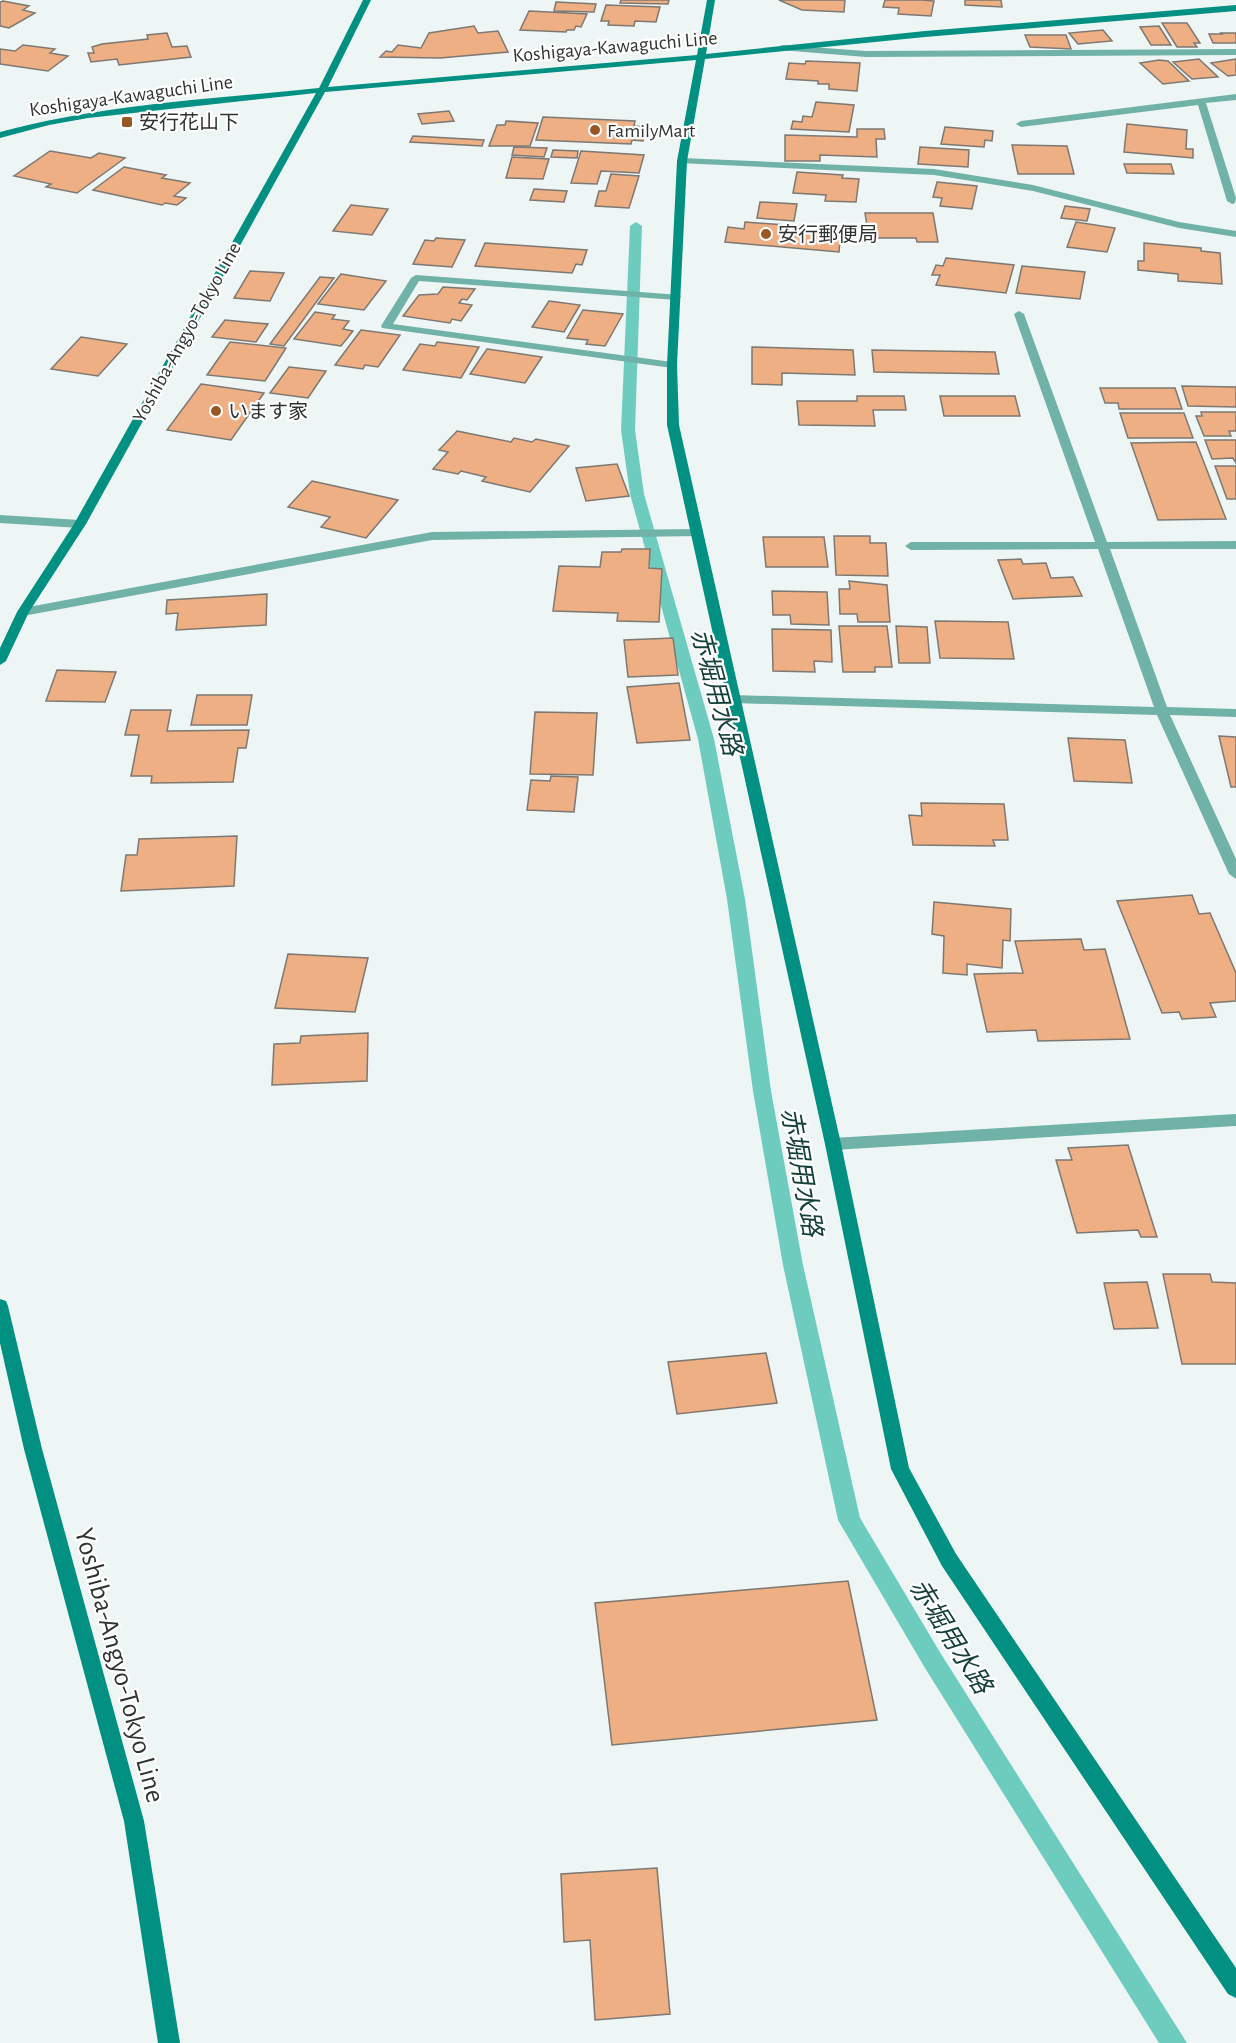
<svg xmlns="http://www.w3.org/2000/svg" width="1236" height="2043" font-family="'Alegreya Sans','Noto Sans JP',sans-serif">
<style>
.lines{fill:none;stroke-linecap:round;stroke-linejoin:round}
.stream{fill:#6dccbe;fill-rule:evenodd}
.building{fill:#edaf83;stroke:#7e7873;stroke-width:1.5}
.street{fill:#70b2a7;fill-rule:evenodd}
.secondary{fill:#019082;fill-rule:evenodd}
.poi-dot{fill:#995823;stroke:#fff;stroke-width:2}
.labels{text-anchor:middle;stroke-width:4.5;stroke-linejoin:round;paint-order:stroke}
.far-street-label{font-size:20px;fill:#2e3231;stroke:#fff}
.far-poi-label{font-size:20px;fill:#2e3231;stroke:#fff;text-anchor:start}
.water-label{font-size:26px;font-style:italic;fill:#133f39;stroke:#fff}
.near-street-label{font-size:28px;fill:#2e3231;stroke:#fff}
</style>
<rect width="100%" height="100%" fill="#edf6f4"/>
<g class="lines">
<!-- stream -->
<path class="stream" d="M636,222L642,226L635,430L644,494L714,739L745,899L771,1091L803,1265L860,1518L941,1654L1187,2043H1159L925,1668L838,1520L783,1265L753,1091L727,899L698,739L630,494L621,430L630,226Z"/>
</g>
<!-- building -->
<g class="building">
<path d="M621,0H669L668,4L620,3Z"/>
<path d="M779,0H845L844,12L802,10Z"/>
<path d="M885,0H922L934,1L931,16L898,14L899,8L883,7Z"/>
<path d="M965,0H1001L1002,7L965,5Z"/>
<path d="M3,1L29,6L23,10L35,13L9,28L0,26V2Z"/>
<path d="M556,2L596,4L594,12L554,11Z"/>
<path d="M606,5L660,7L656,22L635,21L634,26L608,25L609,21H601Z"/>
<path d="M529,11L587,14L581,27L576,26L574,30H567L566,32L520,30Z"/>
<path d="M1162,23H1187L1200,43H1194L1197,47H1177Z"/>
<path d="M474,26L478,33L498,31L508,52L440,58L380,57L386,51L392,52L398,45L421,48L429,33Z"/>
<path d="M1159,26L1171,45H1151L1140,27Z"/>
<path d="M1103,30L1112,41L1078,44L1069,33Z"/>
<path d="M167,33L172,47L187,46L191,57L119,65L117,59L91,62L88,53H94L92,47L102,44L148,39L147,35Z"/>
<path d="M1221,33H1236V43H1213L1209,34H1222Z"/>
<path d="M1025,35H1066L1071,49L1030,47Z"/>
<path d="M23,45L55,49L50,53L68,56L48,71L0,64V49L15,51Z"/>
<path d="M1199,59L1218,77L1192,79L1173,62Z"/>
<path d="M1236,59V75L1228,76L1211,63Z"/>
<path d="M1159,60L1168,61L1189,81L1163,84L1140,63Z"/>
<path d="M806,61L860,63L857,91L829,89V84H818V81L786,79L789,63L805,64Z"/>
<path d="M816,102L854,105L849,132L791,129L793,121L802,122L803,116L812,117Z"/>
<path d="M449,111L454,121L422,124L418,114Z"/>
<path d="M543,117L635,121L634,126L646,127L643,141L632,140L631,144L536,140Z"/>
<path d="M506,121L538,123L530,146H489L497,125H505Z"/>
<path d="M1127,124L1187,130L1186,149H1193V158L1124,152Z"/>
<path d="M945,127L993,131L992,141L985,140L984,147L941,144Z"/>
<path d="M857,129H884L885,139H876L877,157L820,155V161H785V135L857,137Z"/>
<path d="M413,136L484,140L482,146L410,142Z"/>
<path d="M1012,145L1067,146L1074,174H1018Z"/>
<path d="M514,147L547,148L544,157L512,155Z"/>
<path d="M920,147L969,150L968,167L918,164Z"/>
<path d="M553,150L578,151L577,158L551,157Z"/>
<path d="M50,151L91,158L99,153L125,158L77,193L46,187L51,184L14,176Z"/>
<path d="M581,151L644,155L639,173L601,171L597,184L571,183Z"/>
<path d="M512,157L549,159L543,179L506,178Z"/>
<path d="M1124,164H1171L1174,174L1127,173Z"/>
<path d="M124,167L166,175L162,178L190,183L174,196L186,198L177,205L165,203L162,205L93,190Z"/>
<path d="M797,172L843,175L842,178L859,179L856,202L825,201L826,195L793,193Z"/>
<path d="M611,174L639,176L629,208L595,206L599,191H606Z"/>
<path d="M937,182L977,186L972,209L940,206L942,198L933,197Z"/>
<path d="M534,189L567,191L564,202L530,200Z"/>
<path d="M760,202L797,204L794,221L757,218Z"/>
<path d="M351,205L388,209L372,235L333,231Z"/>
<path d="M1065,206L1090,209L1087,221L1061,218Z"/>
<path d="M865,213H933L938,242H917L916,238H869Z"/>
<path d="M745,222L841,229L839,252L725,242L728,227L744,229Z"/>
<path d="M1076,222L1115,228L1107,252L1067,247Z"/>
<path d="M436,238L465,240L452,267L413,264L425,240L434,241Z"/>
<path d="M485,243L587,250L582,265L576,264L572,273L475,266Z"/>
<path d="M1144,243L1201,248V251L1220,253L1222,284L1178,281V274L1138,270V261H1144Z"/>
<path d="M946,258L1014,265L1006,293L936,285L940,275H932L936,265L943,266Z"/>
<path d="M1022,266L1085,272L1080,299L1016,293Z"/>
<path d="M250,271L284,273L270,301L234,298Z"/>
<path d="M341,274L386,281L364,310L318,304Z"/>
<path d="M320,277L334,278L284,346L270,344Z"/>
<path d="M443,287L475,289L467,300L462,299L459,303L472,305L461,321L452,319L450,323L403,316L419,295L438,294Z"/>
<path d="M549,301L580,305L564,332L532,327Z"/>
<path d="M583,310L623,314L605,346L586,344L588,340L567,338Z"/>
<path d="M315,312L335,315L332,319L349,321L343,329L353,331L341,346L294,339Z"/>
<path d="M225,320L268,324L256,342L212,337Z"/>
<path d="M361,330L400,335L378,367L365,365L363,369L335,365Z"/>
<path d="M81,337L127,344L98,376L51,369Z"/>
<path d="M230,342L286,348L265,381L207,375Z"/>
<path d="M437,342L479,347L461,378L403,370L420,344L435,346Z"/>
<path d="M752,347L853,350L855,375L782,373V385L752,384Z"/>
<path d="M487,349L542,357L525,383L470,374Z"/>
<path d="M872,350L995,352L999,374L874,372Z"/>
<path d="M289,367L326,371L308,398L270,393Z"/>
<path d="M201,384L264,393L231,440L167,430Z"/>
<path d="M1182,386L1236,387V407L1188,406Z"/>
<path d="M1100,388H1175L1182,409H1119L1118,403H1105Z"/>
<path d="M857,396H904L906,410H873L875,426L799,425L797,401H857Z"/>
<path d="M940,396H1015L1020,416H944Z"/>
<path d="M1201,412H1236V431H1229L1231,436H1204L1196,416H1202Z"/>
<path d="M1120,413H1184L1193,438H1128Z"/>
<path d="M457,431L511,442L514,438L532,442L536,439L569,446L530,492L482,481L486,477L461,471L458,474L433,469L448,452L439,450Z"/>
<path d="M1205,440H1236V463L1233,458L1212,459Z"/>
<path d="M1196,442L1226,519L1158,520L1131,443Z"/>
<path d="M617,464L629,496L586,501L576,468Z"/>
<path d="M1215,466H1236V499H1227Z"/>
<path d="M312,481L398,500L366,538L321,527L330,517L288,507Z"/>
<path d="M834,536H870V543H886L888,576L836,575Z"/>
<path d="M763,537H824L828,567H766Z"/>
<path d="M622,549H650L649,568L662,569L659,622L617,621L618,613L553,611L559,566L600,567L602,552H621Z"/>
<path d="M1021,559L1023,564L1046,563L1051,578L1073,577L1082,596L1013,599L998,560Z"/>
<path d="M849,581L887,585L890,622H858L857,614H840L839,589H850Z"/>
<path d="M772,591L827,592L829,625L791,624L790,615H773Z"/>
<path d="M267,594L266,625L176,630L178,613L166,614L167,600Z"/>
<path d="M935,621L1008,622L1014,659L940,658Z"/>
<path d="M839,626H887L892,667H875V672H843Z"/>
<path d="M896,626L927,627L930,663H899Z"/>
<path d="M772,629L831,630L832,662L814,661L815,672L773,671Z"/>
<path d="M673,638L678,675L628,677L624,640Z"/>
<path d="M57,670L116,672L105,702L46,701Z"/>
<path d="M679,683L690,740L637,743L627,687Z"/>
<path d="M197,695H252L247,725H191Z"/>
<path d="M131,710H171L167,731L249,730L246,748H238L233,782L151,783L152,776H131L139,735H125Z"/>
<path d="M535,712L597,713L593,775L530,774Z"/>
<path d="M1219,736L1236,737V787H1231Z"/>
<path d="M1068,738L1125,740L1132,783L1074,781Z"/>
<path d="M551,776L578,777L574,812L527,810L531,780L550,781Z"/>
<path d="M921,803L1004,804L1008,840H993L995,846L913,845L909,815L922,816Z"/>
<path d="M237,836L234,886L121,891L126,855H137L139,839Z"/>
<path d="M1192,895L1199,914L1210,913L1236,973V1001L1210,1003L1216,1017L1182,1019L1179,1012L1162,1013L1117,901Z"/>
<path d="M934,902L1011,909L1010,941L1003,940L1002,968L967,964V975L943,973L944,936L932,934Z"/>
<path d="M1081,939L1084,950L1105,949L1130,1039L1038,1041L1036,1030L987,1032L974,974L1023,973L1015,941Z"/>
<path d="M288,954L368,958L355,1012L275,1008Z"/>
<path d="M368,1033L367,1081L272,1085L274,1044L300,1043L301,1036Z"/>
<path d="M1128,1145L1157,1237H1141L1138,1230L1077,1233L1056,1160H1072L1068,1148Z"/>
<path d="M1163,1274H1210L1212,1282L1236,1283V1364H1182Z"/>
<path d="M1147,1282L1158,1328L1114,1329L1104,1283Z"/>
<path d="M766,1353L777,1403L677,1414L668,1362Z"/>
<path d="M848,1581L877,1720L612,1745L595,1603Z"/>
<path d="M657,1868L670,2014L595,2020L590,1940L564,1942L561,1874Z"/>
</g>
<g class="lines">
<!-- street -->
<g class="street">
<path d="M783,45L866,51L1236,49V55L866,57L780,50V46Z"/>
<path d="M1236,94V100L1206,103L1236,198L1235,203L1232,204L1227,201L1198,105L1021,127L1016,124L1021,121Z"/>
<path d="M682,158L934,169L1033,185L1179,222L1236,231V237L1179,228L1033,191L934,175L679,163L677,161Z"/>
<path d="M416,275L680,295L681,297L676,300L419,281L393,324L672,362L677,365L672,368L382,328L381,326L411,278Z"/>
<path d="M1019,311L1024,314L1107,542L1236,541V549H1110L1167,707L1236,709V717L1170,715L1236,859V879L1229,874L1157,715L733,703L727,699L733,695L1154,707L1098,549L911,550L905,546L911,542H1095L1014,314Z"/>
<path d="M0,515L80,520L86,524L80,528L0,523Z"/>
<path d="M696,529L700,530V536L432,540L23,616L17,612L23,608L432,532Z"/>
<path d="M1236,1114V1126L833,1150L827,1148L825,1144L827,1140L833,1138Z"/>
</g>
<!-- secondary -->
<g class="secondary">
<path d="M363,0H371L328,87L697,55L707,0H715L706,54L925,31L1236,5V11L925,37L705,59L687,161L677,365L679,425L841,1144L909,1468L956,1554L1236,1968V1998L1228,1994L942,1566L891,1469L825,1144L667,425V365L677,161L696,60L325,92L86,524L29,612L6,661L0,665V648L17,612L74,524L316,93L88,118L49,125L0,138V132C104,104 212,99 319,88Z"/>
<path d="M0,1299L6,1301L8,1306L42,1449L144,1821L180,2043H158L124,1821L24,1449L0,1343Z"/>
</g>
</g>
<!-- markers -->
<g class="poi-dot">
<rect x="121" y="116" width="12" height="12" rx="3"/>
<circle cx="595" cy="130" r="6"/>
<circle cx="766" cy="234" r="6"/>
<circle cx="216" cy="411" r="6"/>
</g>
<g class="labels">
<!-- far-street labels -->
<g class="far-street-label">
<text transform="translate(615 46) rotate(-5)" y="7">Koshigaya-Kawaguchi Line</text>
<text transform="translate(131 95) rotate(-8)" y="7">Koshigaya-Kawaguchi Line</text>
<text transform="translate(186 332) rotate(-61)" y="7">Yoshiba-Angyo-Tokyo Line</text>
</g>
<!-- far-poi labels -->
<g class="far-poi-label">
<text x="139" y="129">安行花山下</text>
<text x="607" y="137">FamilyMart</text>
<text x="778" y="241">安行郵便局</text>
<text x="228" y="418">います家</text>
</g>
<!-- water labels -->
<g class="water-label">
<text transform="translate(717 692) rotate(75)" y="9">赤堀用水路</text>
<text transform="translate(802 1172) rotate(80)" y="9">赤堀用水路</text>
<text transform="translate(951 1636) rotate(58)" y="9">赤堀用水路</text>
</g>
<!-- near-street labels -->
<g class="near-street-label">
<text transform="translate(121 1665) rotate(75)" y="10">Yoshiba-Angyo-Tokyo Line</text>
</g>
</g>
</svg>
